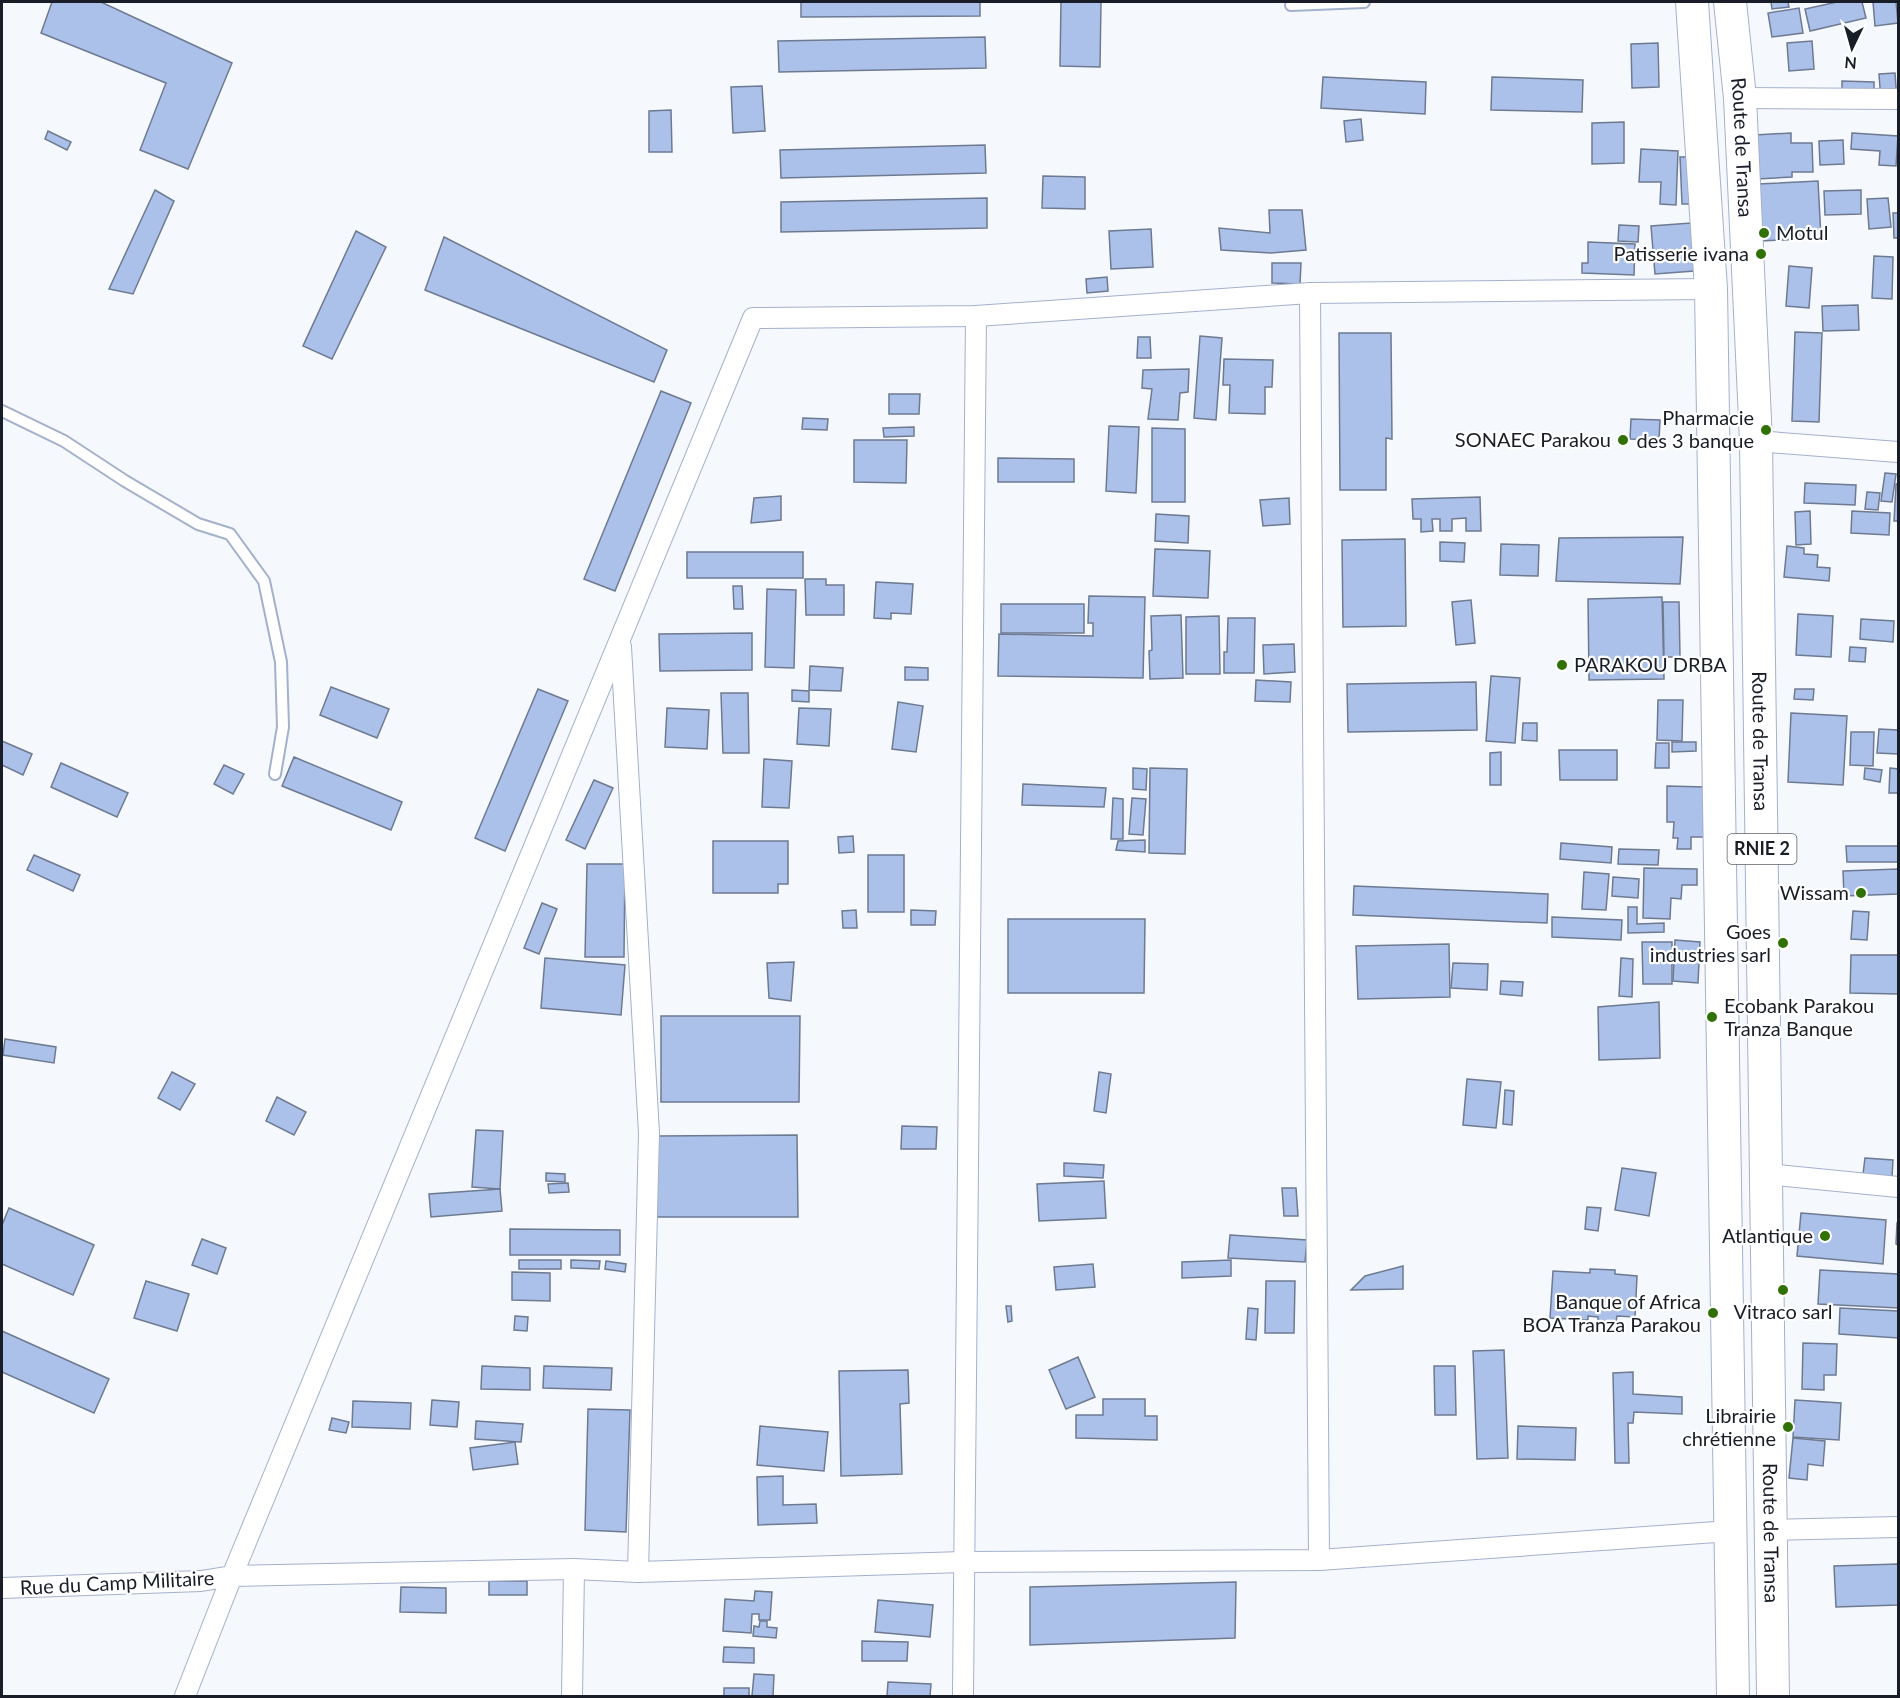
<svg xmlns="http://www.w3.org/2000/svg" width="1900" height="1698" font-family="Lato,sans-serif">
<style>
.building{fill:#acc1e9;stroke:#6d7a92;stroke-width:1.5}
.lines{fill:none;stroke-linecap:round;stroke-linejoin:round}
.lane-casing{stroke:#a4b1cc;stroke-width:14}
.street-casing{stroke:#a4b1cc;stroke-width:22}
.primary-casing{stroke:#a4b1cc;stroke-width:34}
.lane{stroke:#fff;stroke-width:10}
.street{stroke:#fff;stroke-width:20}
.primary{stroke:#fff;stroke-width:32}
.poi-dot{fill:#307005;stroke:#fff;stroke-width:2}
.labels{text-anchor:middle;stroke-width:4.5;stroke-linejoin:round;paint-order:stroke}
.shield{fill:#fff;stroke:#5d6168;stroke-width:1.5}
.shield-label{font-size:18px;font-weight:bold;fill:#181d27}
.street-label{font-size:20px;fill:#181d27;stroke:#fff}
.poi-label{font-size:20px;fill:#181d27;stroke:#fff;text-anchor:end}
</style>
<rect width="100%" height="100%" fill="#f5f8fd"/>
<!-- building -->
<g class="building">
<path d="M52,2H101L232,63L188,169L140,150L166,83L41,33Z"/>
<path d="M801,2H980V16L801,17Z"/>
<path d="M1061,2H1101L1100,67L1060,66Z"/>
<path d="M1771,2H1788L1789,7L1772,9Z"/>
<path d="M1837,2H1862L1866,18L1810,31L1805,9Z"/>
<path d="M1873,2H1896L1898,23L1875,26Z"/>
<path d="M1799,8L1803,33L1772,37L1768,13Z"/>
<path d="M985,37L986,68L779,72L778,41Z"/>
<path d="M1812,41L1814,69L1789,71L1787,43Z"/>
<path d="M1658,43L1659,87L1632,88L1631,44Z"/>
<path d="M1895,73L1897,101L1881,102L1879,74Z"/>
<path d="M1323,77L1426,82L1425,114L1321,108Z"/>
<path d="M1492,77L1583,80L1582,112L1491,110Z"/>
<path d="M1842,81L1874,82V97L1842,96Z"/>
<path d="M762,86L765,131L733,133L731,87Z"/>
<path d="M671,110L672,152H649V111Z"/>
<path d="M1361,119L1363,140L1346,142L1344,121Z"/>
<path d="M1624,122V163L1592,164V123Z"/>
<path d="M48,131L71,142L67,150L45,139Z"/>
<path d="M1791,133V143H1812L1813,172H1792V177L1757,179L1755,135Z"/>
<path d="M1852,133L1898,136L1896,166L1879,165L1880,151L1851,149Z"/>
<path d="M1843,140L1844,164L1820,165L1819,141Z"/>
<path d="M985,145L986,173L781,178L780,150Z"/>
<path d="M1641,149L1678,151L1676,205L1660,204L1661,182H1639Z"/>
<path d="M1680,157H1692L1693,204H1682Z"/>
<path d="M1043,176L1085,177V209L1042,208Z"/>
<path d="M1818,181L1821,238L1761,241L1758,184Z"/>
<path d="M155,190L174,201L133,294L109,289Z"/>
<path d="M1861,190V214L1825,215L1824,191Z"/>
<path d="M987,198V228L781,232V202Z"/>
<path d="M1888,198L1891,227L1869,229L1867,199Z"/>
<path d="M1269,210H1302L1306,250L1271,253L1221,250L1219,228L1270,233Z"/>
<path d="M1893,213H1898V238H1894Z"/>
<path d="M1691,223L1694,271L1655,274L1651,226Z"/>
<path d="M1619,225L1639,226L1638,242L1618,241Z"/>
<path d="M1151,229L1153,267L1111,269L1109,231Z"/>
<path d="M356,231L386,247L332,359L303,346Z"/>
<path d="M444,237L667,350L654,382L425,290Z"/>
<path d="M1588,242L1635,244L1634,275L1582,273V263H1588Z"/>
<path d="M1874,256L1893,257L1892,299L1872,298Z"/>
<path d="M1272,263H1301L1300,284L1272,283Z"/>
<path d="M1789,266L1812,268L1809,308L1786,306Z"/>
<path d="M1107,277L1108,291L1087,293L1086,279Z"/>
<path d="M1858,305L1859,330L1823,331L1822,306Z"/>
<path d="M1795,332L1822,333L1819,422L1792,421Z"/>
<path d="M1339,333H1391L1392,439L1386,438V490H1340Z"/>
<path d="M1200,336L1222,338L1216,420L1194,418Z"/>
<path d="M1138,337H1150L1151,358H1137Z"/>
<path d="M1224,359L1273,360L1272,387H1265V414L1229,413L1230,385H1223Z"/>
<path d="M1189,369L1188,392L1180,393L1178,420L1148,419L1152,389L1142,388L1143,370Z"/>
<path d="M661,391L691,403L615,591L584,579Z"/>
<path d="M889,394H920L919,414H889Z"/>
<path d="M803,418L828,419L827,430L802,429Z"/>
<path d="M1631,419L1660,420L1659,440L1630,439Z"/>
<path d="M1109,426L1139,427L1136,493L1106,491Z"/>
<path d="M914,427V436L884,437L883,428Z"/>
<path d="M1152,428L1185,429V502H1152Z"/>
<path d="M854,440H907L906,483L854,482Z"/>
<path d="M998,458L1074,459V482H998Z"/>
<path d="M1885,473L1896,474L1892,502L1881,501Z"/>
<path d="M1805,483L1856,485L1855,505L1804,503Z"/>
<path d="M1896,484H1898V521H1894Z"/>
<path d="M1867,492L1880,493L1878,510L1865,509Z"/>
<path d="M781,496V520L751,523L754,498Z"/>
<path d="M1480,497L1481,531H1466V518L1452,519V531H1440V519H1432L1433,531L1421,532V519H1413L1412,499Z"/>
<path d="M1289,498L1290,524L1263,526L1260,500Z"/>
<path d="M1810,511L1811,544L1796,545L1795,512Z"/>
<path d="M1852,511L1890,513L1889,535L1851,533Z"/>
<path d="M1156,514L1189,516L1188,543L1155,541Z"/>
<path d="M1683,537L1680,584L1556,581L1559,538Z"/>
<path d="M1405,539L1406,626L1343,627L1342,540Z"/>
<path d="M1440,542L1465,543L1464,562L1440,561Z"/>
<path d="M1501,544L1539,545L1538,576L1500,575Z"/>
<path d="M1787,546L1804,548V554L1818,555L1817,567L1830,568L1829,581L1784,577Z"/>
<path d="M1155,549L1210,551L1208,598L1153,596Z"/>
<rect x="687" y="552" width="116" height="26"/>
<path d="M805,579H826V585H844V615H806Z"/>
<path d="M876,582L913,584L911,614L891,613V619L874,618Z"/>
<path d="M733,586H742L743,609H734Z"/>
<path d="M767,589L796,590L794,668L765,667Z"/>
<path d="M1089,596L1145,597L1143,678L998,676L999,634L1093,636V623H1088Z"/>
<path d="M1662,597L1664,679L1589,680L1588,599Z"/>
<path d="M1471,600L1475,643L1456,645L1452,602Z"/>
<path d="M1663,602H1679L1680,657H1664Z"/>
<rect x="1001" y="604" width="83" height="29"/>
<path d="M1798,614L1833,616L1831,657L1796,655Z"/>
<path d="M1181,615L1183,678L1150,679L1149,651L1152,650L1151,616Z"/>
<path d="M1219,616L1220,674H1186V617Z"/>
<path d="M1228,618H1255L1254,673H1224V652H1227Z"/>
<path d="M1861,619L1894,621L1893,642L1860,639Z"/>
<path d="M752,633V670L660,671L659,634Z"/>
<path d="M1294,644L1295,672L1264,674L1263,645Z"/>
<path d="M1850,647L1866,648L1865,662L1849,661Z"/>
<path d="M810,666L843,668L841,691L809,690Z"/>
<path d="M905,667L928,668V680H905Z"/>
<path d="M1491,676L1520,678L1515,743L1486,741Z"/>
<path d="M1256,680L1291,682L1290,702L1255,701Z"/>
<path d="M1476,682L1477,730L1348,732L1347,684Z"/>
<path d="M331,687L389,709L377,738L320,715Z"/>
<path d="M538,689L568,701L505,851L475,838Z"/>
<path d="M1795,689H1814L1813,700L1794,699Z"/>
<path d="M792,690L809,691V702L792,701Z"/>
<path d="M721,693H748L749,753H723Z"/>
<path d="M1658,700H1683L1682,741L1657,740Z"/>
<path d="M898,702L923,706L916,752L892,749Z"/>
<path d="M667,708L709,710L707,749L665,747Z"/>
<path d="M799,708L831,709L829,746L797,744Z"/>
<path d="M1791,713L1847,716L1843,785L1788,782Z"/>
<path d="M1523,723H1537V741L1522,740Z"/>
<path d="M1879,729L1898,730V754L1877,753Z"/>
<path d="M1851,732H1874L1873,766L1850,765Z"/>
<path d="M2,741L32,754L23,775L2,765Z"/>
<path d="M1672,742H1696V751L1672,752Z"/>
<path d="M1656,743H1669V768H1655Z"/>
<path d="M1559,750H1617V780H1560Z"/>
<path d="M1501,752V785H1490V753Z"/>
<path d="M294,757L402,802L391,830L282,786Z"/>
<path d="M764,759L792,761L789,808L762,807Z"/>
<path d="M61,763L128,793L117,817L51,787Z"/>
<path d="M224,765L244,774L233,794L214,784Z"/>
<path d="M1133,768L1147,769L1146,790L1133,789Z"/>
<path d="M1150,768L1187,769L1185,854L1149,853Z"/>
<path d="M1865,768L1882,770L1880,782L1864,779Z"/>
<path d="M1890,768L1898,769V793H1889Z"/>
<path d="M594,780L613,788L585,849L566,840Z"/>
<path d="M1023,784L1106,788L1104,807L1022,805Z"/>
<path d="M1667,786L1705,787V837H1691V849H1677L1678,838H1673L1674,822H1667Z"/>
<path d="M1113,798L1123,799V839H1111Z"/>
<path d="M1132,798L1146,799L1143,835L1129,834Z"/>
<path d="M853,836L854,852L839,853L838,837Z"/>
<path d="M1145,840V852L1116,850L1118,841Z"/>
<path d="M713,841H788V884H778V893H713Z"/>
<path d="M1561,843L1612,847L1611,863L1560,859Z"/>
<path d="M1846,846H1898V862H1847Z"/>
<path d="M1619,849L1659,850L1658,865L1618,864Z"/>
<path d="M34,855L80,875L73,891L27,870Z"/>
<rect x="868" y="855" width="36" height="57"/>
<path d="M587,864H625L624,957H585Z"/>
<path d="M1644,868L1697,869V885H1682L1681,899L1671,898L1670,919L1643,918Z"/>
<path d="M1898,869V894L1844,896L1843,871Z"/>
<path d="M1584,872L1609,874L1606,910L1582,909Z"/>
<path d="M1613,877L1639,879L1638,898L1612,896Z"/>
<path d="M1354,886L1548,894L1547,923L1353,915Z"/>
<path d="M542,903L557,909L539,954L524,948Z"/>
<path d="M1628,907H1637V924L1664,923V932L1628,933Z"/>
<path d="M856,910L857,928H843L842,911Z"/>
<path d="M911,910L936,911L935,925H911Z"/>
<path d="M1853,911L1869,912L1867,940L1851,939Z"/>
<path d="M1552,917L1622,920L1621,940L1552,937Z"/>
<path d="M1008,919H1145L1144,993H1008Z"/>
<path d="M1675,940L1700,942L1698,983L1673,981Z"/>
<path d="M1642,942H1672V984H1643Z"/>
<path d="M1449,944L1450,997L1358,999L1356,946Z"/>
<path d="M1851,955H1898V994L1850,993Z"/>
<path d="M545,958L625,965L621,1015L541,1008Z"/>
<path d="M1621,958L1633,959L1632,997L1619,996Z"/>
<path d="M794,962L791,1001L769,998L767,963Z"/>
<path d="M1453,963L1488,964L1487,990L1451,988Z"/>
<path d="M1501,981L1523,982L1522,996L1500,994Z"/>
<path d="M1659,1002L1660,1058L1599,1060L1598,1007Z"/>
<path d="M661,1016H800L799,1102H661Z"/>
<path d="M5,1039L56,1047L54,1063L3,1055Z"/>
<path d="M172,1072L195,1084L180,1110L158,1098Z"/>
<path d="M1099,1072L1111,1074L1106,1113L1094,1111Z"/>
<path d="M1467,1079L1501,1082L1496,1128L1463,1125Z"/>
<path d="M1505,1090L1514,1091L1512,1125L1503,1124Z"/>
<path d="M277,1097L306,1112L294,1135L266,1121Z"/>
<path d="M902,1126L937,1127L936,1149H901Z"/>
<path d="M476,1130L503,1131L500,1189L472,1187Z"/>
<path d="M797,1135L798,1217H657V1136Z"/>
<path d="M1865,1158L1893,1160L1892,1177L1863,1174Z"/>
<path d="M1064,1163L1104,1165L1103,1178L1064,1176Z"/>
<path d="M1622,1168L1656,1173L1649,1216L1615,1210Z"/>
<path d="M546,1173L565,1174V1182L546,1181Z"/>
<path d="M1104,1181L1106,1218L1039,1221L1037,1184Z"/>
<path d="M568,1183L569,1192L549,1193L548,1184Z"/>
<path d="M1282,1188H1296L1298,1216H1284Z"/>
<path d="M500,1189L502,1211L431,1217L429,1194Z"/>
<path d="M1587,1207L1601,1208L1598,1231L1585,1229Z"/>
<path d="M9,1208L94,1245L73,1295L2,1264V1225Z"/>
<path d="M1801,1213L1886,1220L1883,1264L1797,1256Z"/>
<path d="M1897,1223H1898V1245L1896,1244Z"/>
<path d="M510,1229L620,1230V1255H510Z"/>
<path d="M1230,1235L1307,1240L1305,1262L1228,1258Z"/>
<path d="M202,1239L226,1248L217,1274L192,1265Z"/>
<rect x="519" y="1260" width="42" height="9"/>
<path d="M571,1260L600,1261L599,1269L571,1268Z"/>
<path d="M1231,1260V1276L1182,1278V1262Z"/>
<path d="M606,1261L626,1264L625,1272L605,1269Z"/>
<path d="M1093,1264L1095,1287L1056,1290L1054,1267Z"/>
<path d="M1403,1266V1289L1351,1290L1365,1276Z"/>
<path d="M1590,1269L1615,1270V1274L1637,1276L1635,1317L1617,1316L1616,1322L1598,1321V1317L1588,1316V1320L1550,1318L1553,1271L1590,1273Z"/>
<path d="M1820,1270L1898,1274V1308L1818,1304Z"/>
<path d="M512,1272L550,1273V1301L512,1300Z"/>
<path d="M146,1281L189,1294L177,1331L134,1318Z"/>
<path d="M1266,1281H1295L1294,1333H1265Z"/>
<path d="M1006,1306H1011L1012,1321L1008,1322Z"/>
<path d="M1248,1308L1258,1309L1256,1340L1246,1339Z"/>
<path d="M1840,1308L1898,1311V1338L1839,1334Z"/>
<path d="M515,1316L528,1317L527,1331L514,1330Z"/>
<path d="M2,1331L109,1379L94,1413L2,1372Z"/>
<path d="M1803,1343L1837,1344L1836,1375H1824V1390L1802,1389Z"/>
<path d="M1504,1350L1508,1458L1477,1459L1473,1351Z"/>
<path d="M1078,1357L1095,1397L1066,1409L1049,1370Z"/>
<path d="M482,1366L530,1368V1390L481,1389Z"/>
<path d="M544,1366L612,1368L611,1390L543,1388Z"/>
<path d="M1434,1366H1455L1456,1415H1435Z"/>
<path d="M908,1370L909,1403L900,1404L902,1474L841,1476L839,1371Z"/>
<path d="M1633,1372V1394L1682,1397V1414L1634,1412L1633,1423H1628L1629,1463H1615L1613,1373Z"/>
<path d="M1103,1399H1145V1416H1157V1440L1076,1438V1415H1103Z"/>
<path d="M432,1400L459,1402L457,1427L430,1425Z"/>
<path d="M1795,1400L1841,1403L1839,1440L1793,1437Z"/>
<path d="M353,1401L411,1403L410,1429L352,1427Z"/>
<path d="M588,1409L630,1410L626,1532L585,1530Z"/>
<path d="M332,1418L349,1422L346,1433L329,1430Z"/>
<path d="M476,1421L523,1424L521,1442L475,1439Z"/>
<path d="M760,1426L828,1432L824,1471L757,1465Z"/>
<path d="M1518,1426L1576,1428L1575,1460L1517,1459Z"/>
<path d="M1793,1438L1825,1441L1823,1466L1808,1464L1807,1480L1789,1478Z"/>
<path d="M515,1442L518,1464L473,1470L470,1448Z"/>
<path d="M783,1476V1505L816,1504L817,1523L758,1525L757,1477Z"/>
<path d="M1898,1564V1605L1836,1607L1834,1566Z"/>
<rect x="489" y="1581" width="38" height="14"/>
<path d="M1236,1582L1235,1638L1030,1645V1587Z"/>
<path d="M401,1587L446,1588V1613L400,1612Z"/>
<path d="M755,1591L772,1592L770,1620H759V1614H752L751,1633L723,1631L725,1599L754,1601Z"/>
<path d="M878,1600L933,1605L930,1637L875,1632Z"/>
<path d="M760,1621H767V1627L777,1628L776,1638L753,1636L754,1626L759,1627Z"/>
<path d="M862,1641L908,1642L907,1661H862Z"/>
<path d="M724,1647L754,1648V1663L723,1662Z"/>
<path d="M754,1674L774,1675L773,1696H752Z"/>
<path d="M888,1682L931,1684L930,1696H887Z"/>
<rect x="724" y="1688" width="25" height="8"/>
</g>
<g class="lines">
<!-- lane casing -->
<g class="lane-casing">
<g id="lane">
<path d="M1291,5L1364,2"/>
<path d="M2,411L64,441L125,481L198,524L230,534L264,581L281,662L283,727L275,774"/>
</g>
</g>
<!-- street casing -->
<g class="street-casing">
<g id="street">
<path d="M1740,98L1898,99"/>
<path d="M1310,293L1319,1560"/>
<path d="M1756,441L1898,452"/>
<path d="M621,647L649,1133L638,1572"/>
<path d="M1767,1174L1898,1187"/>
<path d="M1770,1530L1898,1527"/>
<path d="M2,1588L201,1581L232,1576L574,1569L638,1572L963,1562L1319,1560L1730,1531"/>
<path d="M185,1696L232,1576L753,318L976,316L1310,293L1711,289"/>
<path d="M572,1696L574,1569"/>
<path d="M963,1696L976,316"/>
</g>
</g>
<!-- primary casing -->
<g class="primary-casing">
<g id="primary">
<path d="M1692,2L1711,289L1733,1696"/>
<path id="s1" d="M1730,2L1740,98L1756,441L1773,1696"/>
</g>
</g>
<!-- lane -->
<use href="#lane" class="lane"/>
<!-- street -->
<use href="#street" class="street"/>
<!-- primary -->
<use href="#primary" class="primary"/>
</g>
<!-- markers -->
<g class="poi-dot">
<circle cx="1764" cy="233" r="6"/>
<circle cx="1761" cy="254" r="6"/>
<circle cx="1766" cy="430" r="6"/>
<circle cx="1623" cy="440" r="6"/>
<circle cx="1562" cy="665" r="6"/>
<circle cx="1861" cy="893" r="6"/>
<circle cx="1783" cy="943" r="6"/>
<circle cx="1712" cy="1017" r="6"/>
<circle cx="1825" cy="1236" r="6"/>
<circle cx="1783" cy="1290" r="6"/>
<circle cx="1713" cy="1313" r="6"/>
<circle cx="1788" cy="1427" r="6"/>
</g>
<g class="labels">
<!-- shield labels -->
<rect class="shield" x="1727.5" y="834" width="69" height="30" rx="4.5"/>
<g class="shield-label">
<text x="1762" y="855">RNIE 2</text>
</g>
<!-- street labels -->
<g class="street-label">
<text dy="7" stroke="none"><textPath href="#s1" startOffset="146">Route de Transa</textPath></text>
<text dy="7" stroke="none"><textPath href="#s1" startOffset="740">Route de Transa</textPath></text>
<text dy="7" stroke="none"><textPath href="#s1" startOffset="1532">Route de Transa</textPath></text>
<text transform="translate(117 1583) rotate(-3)" y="7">Rue du Camp Militaire</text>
</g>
<!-- poi labels -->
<g class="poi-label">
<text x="1776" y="240" text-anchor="start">Motul</text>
<text x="1749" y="261">Patisserie ivana</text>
<text x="1754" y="425">Pharmacie<tspan x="1754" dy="23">des 3 banque</tspan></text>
<text x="1611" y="447">SONAEC Parakou</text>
<text x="1574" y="672" text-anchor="start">PARAKOU DRBA</text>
<text x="1849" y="900">Wissam</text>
<text x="1771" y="939">Goes<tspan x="1771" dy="23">industries sarl</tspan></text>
<text x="1724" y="1013" text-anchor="start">Ecobank Parakou<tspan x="1724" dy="23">Tranza Banque</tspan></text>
<text x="1813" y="1243">Atlantique</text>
<text x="1701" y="1309">Banque of Africa<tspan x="1701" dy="23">BOA Tranza Parakou</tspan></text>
<text x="1783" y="1319" text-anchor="middle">Vitraco sarl</text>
<text x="1776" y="1423">Librairie<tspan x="1776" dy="23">chrétienne</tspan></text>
</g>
</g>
<!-- border -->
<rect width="1900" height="1698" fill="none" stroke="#181d27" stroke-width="6"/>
<!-- north arrow -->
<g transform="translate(1852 48) rotate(185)" stroke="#ffffff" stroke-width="4.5" paint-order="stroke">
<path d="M0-4.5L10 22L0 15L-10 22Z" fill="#181d27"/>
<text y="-9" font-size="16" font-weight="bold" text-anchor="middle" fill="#181d27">N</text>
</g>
</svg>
